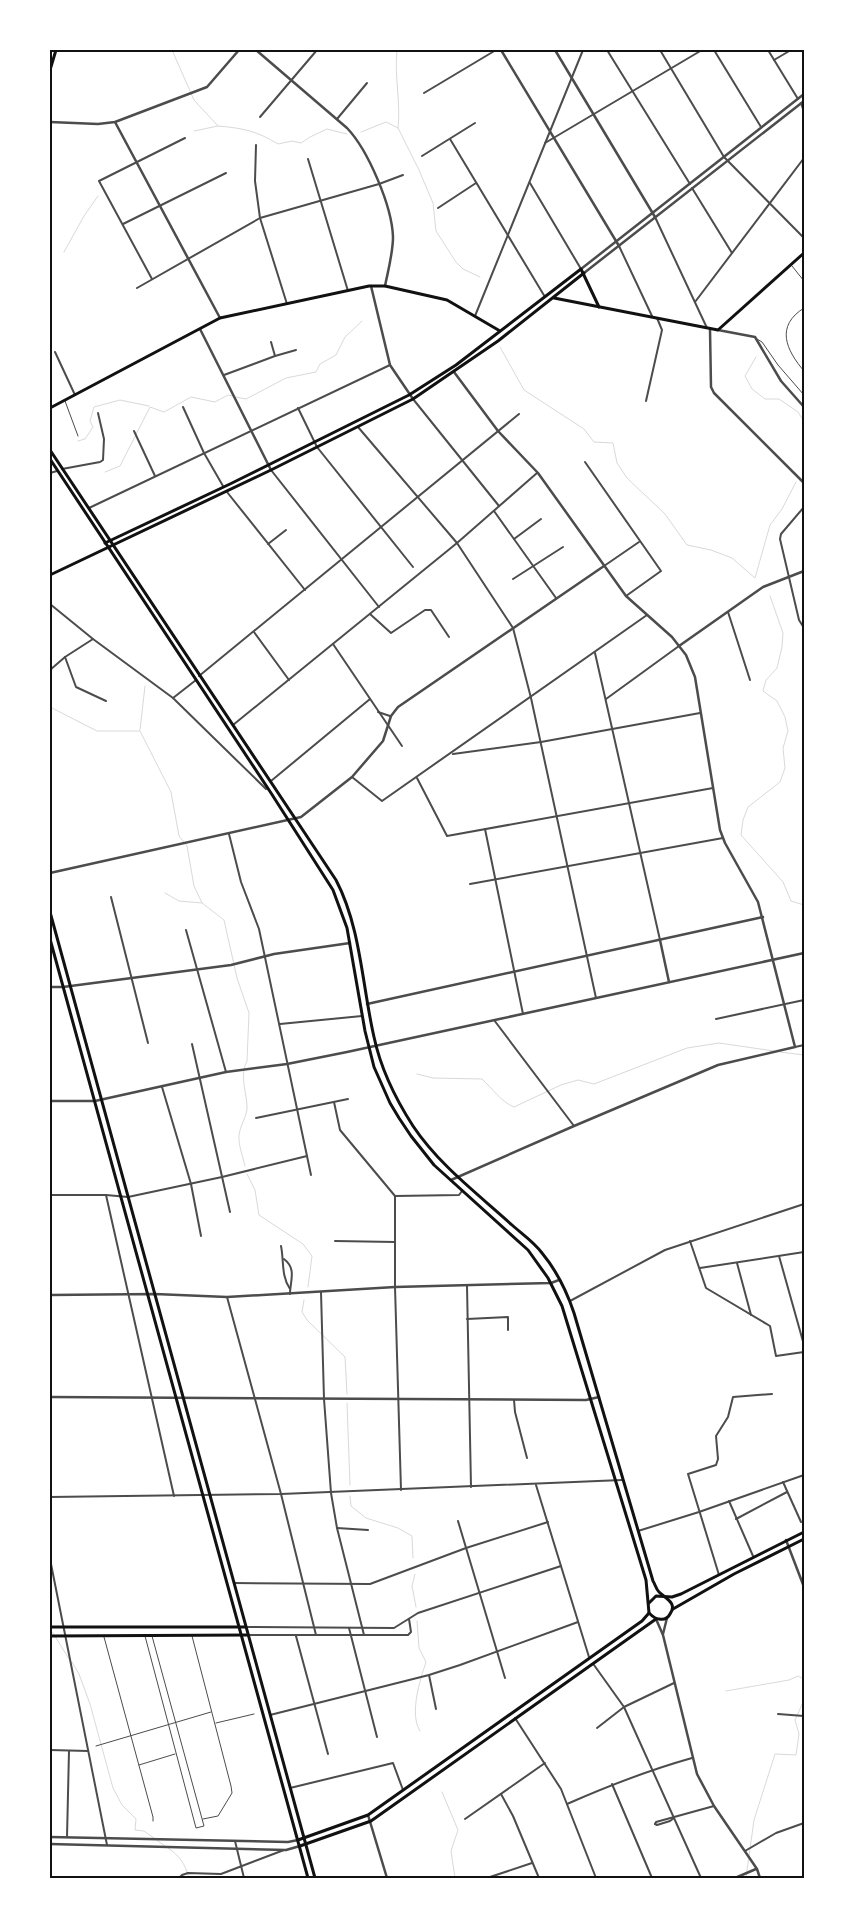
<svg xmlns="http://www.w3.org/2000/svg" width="854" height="1928" font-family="Poppins,sans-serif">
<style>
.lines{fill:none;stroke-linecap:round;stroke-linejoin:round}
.stream{stroke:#d9d9d9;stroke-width:1}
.service{stroke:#4c4c4c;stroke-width:1}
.minor{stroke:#4c4c4c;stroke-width:2}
.tertiary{stroke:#4c4c4c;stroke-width:2.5}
.secondary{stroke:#111;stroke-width:3}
.primary{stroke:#111;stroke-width:3}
.neatline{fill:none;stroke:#111;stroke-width:2}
</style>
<rect width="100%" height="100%" fill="#fff"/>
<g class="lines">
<!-- stream -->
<g class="stream">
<path d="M172,50L194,100L218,126C242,128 257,131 278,144L292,141L301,143L310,137L327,129L347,134"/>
<path d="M397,50C394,76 401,102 398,128"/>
<path d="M398,128L419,170L433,203L436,231L456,262L463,269L480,277"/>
<path d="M194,131L218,126"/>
<path d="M361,132L386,122L398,128"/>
<path d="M64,252L84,216L98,196"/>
<path d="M500,347L524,390L584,429L594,442L613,443L617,463L627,478L665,514L687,545L711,550L732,558L755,578L770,525L782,509L796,482"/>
<path d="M756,357L745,376L752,389L765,399H779L798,412L803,420L804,432"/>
<path d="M236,397L246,399L286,378L316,372L320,364L336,355L345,337L362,321"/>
<path d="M78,441L85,439L93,427L90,421L94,407L120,400L149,406"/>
<path d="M105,472L120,466L150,407L164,412L191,397L215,402L228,395L232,396"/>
<path d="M770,596L783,633L782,647L777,668L766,680L763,691L777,701L785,717L788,731L783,748L785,768L780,782L748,807L743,820L741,835L783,882L791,901L804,905"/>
<path d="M50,707L97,731H140L171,792L179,836L187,846L194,886L202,903L224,920L237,978L249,1013L247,1061C239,1076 247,1092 247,1108C247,1116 240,1126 239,1135C238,1144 243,1157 245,1166"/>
<path d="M140,730L145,686"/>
<path d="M165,893L179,901L202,903"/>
<path d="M780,1052L804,1055"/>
<path d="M417,1074L433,1078L482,1079C493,1089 500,1101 514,1107L561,1085L578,1080L594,1084L687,1048L719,1043L774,1051"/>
<path d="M247,1174L255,1190L259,1215L303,1244L312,1256L308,1287"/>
<path d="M304,1300L302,1312L307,1320L345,1357L347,1394"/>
<path d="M347,1403L350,1485"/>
<path d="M350,1496L351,1506L366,1518L398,1528L412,1536L413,1558"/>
<path d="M415,1574L412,1586L416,1607"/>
<path d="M417,1621L419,1648L426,1662C420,1680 409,1714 420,1731"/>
<path d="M50,1631L53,1633L69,1659"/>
<path d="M72,1662L79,1674L90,1704L113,1788L122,1805L136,1819L135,1830L144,1831L165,1846"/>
<path d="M726,1691L789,1680L798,1676L804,1679"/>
<path d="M442,1792L458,1830L451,1851L455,1878"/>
<path d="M168,1848C180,1856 185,1864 189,1878"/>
<path d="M746,1878L754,1820L775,1754L796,1755L799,1734L795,1720L804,1700"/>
</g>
<!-- service -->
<g class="service">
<path d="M792,266L804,281"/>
<path d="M804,308C775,326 786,350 804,371"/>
<path d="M757,339L762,342L778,365L804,395"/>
<path d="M65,401L78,436"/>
<path d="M145,1636L196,1828L204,1826L152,1636"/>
<path d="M192,1636L231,1786L232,1793L218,1816L203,1819"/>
<path d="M104,1637L153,1817V1821"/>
<path d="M216,1723L254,1714"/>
<path d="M96,1746L211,1712"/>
<path d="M139,1765L175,1754"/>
</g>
<!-- minor -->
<g class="minor">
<path d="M607,50L690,184"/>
<path d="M660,50L724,157L804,238"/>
<path d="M714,50L761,127"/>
<path d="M768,50L798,99"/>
<path d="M774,60L791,50"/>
<path d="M424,93L496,50"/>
<path d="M801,103L804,112"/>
<path d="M260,117L317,50"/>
<path d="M337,119L367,83"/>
<path d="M450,139L545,297"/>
<path d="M545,143L702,50"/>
<path d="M256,145L255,181L260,218L287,304"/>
<path d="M422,156L475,123"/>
<path d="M308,159L348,291"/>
<path d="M530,183L581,269"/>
<path d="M692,188L732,253"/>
<path d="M438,208L476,183"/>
<path d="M655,217L707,328"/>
<path d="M123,224L226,173"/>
<path d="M619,246L652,316"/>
<path d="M152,279L99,181L185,138"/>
<path d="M137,288L260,218L379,184L403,175"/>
<path d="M695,302L804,158"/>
<path d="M475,316L583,50"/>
<path d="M271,342L275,356"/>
<path d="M55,352L75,395"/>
<path d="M224,375L275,356L296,350"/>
<path d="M413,399L499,506"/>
<path d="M646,401L662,330L657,318"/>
<path d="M183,407L204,453L223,486"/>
<path d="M298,408L317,447L413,567"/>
<path d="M358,427L457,543L513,628L531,698L596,998"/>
<path d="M134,431L155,476"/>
<path d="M585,462L661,571L626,596"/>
<path d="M62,469L100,462L103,460L104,439L98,413"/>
<path d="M271,470L379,607"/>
<path d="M50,473L57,471"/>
<path d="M227,492L305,590"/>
<path d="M804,507L781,534L780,539L799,620L804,628"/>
<path d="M89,508L390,365"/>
<path d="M494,511L556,598"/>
<path d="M514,539L541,519"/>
<path d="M268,544L286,530"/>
<path d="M604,566L639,542"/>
<path d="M513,579L563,547"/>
<path d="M50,604L93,639L173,698L266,789"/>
<path d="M728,612L750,680"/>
<path d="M370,614L391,633L425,610H431L449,637"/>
<path d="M254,632L289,680"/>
<path d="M333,644L402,746"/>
<path d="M595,653L660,940"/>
<path d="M65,657L76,687L106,701"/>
<path d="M50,670L65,657L93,639"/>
<path d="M199,676L519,414"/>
<path d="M173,698L196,680"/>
<path d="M606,699L679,646"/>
<path d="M378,712L390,716"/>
<path d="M233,725L457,543L537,473"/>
<path d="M453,754L541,742L700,713"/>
<path d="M352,777L382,801L647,615"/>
<path d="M417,778L447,836L713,788"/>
<path d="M271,781L370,699"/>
<path d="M485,829L523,1014"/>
<path d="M229,834L241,882L259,929L311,1175"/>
<path d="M470,884L723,838"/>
<path d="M111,897L148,1043"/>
<path d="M186,930L226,1072"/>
<path d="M716,1019L804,1000"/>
<path d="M494,1020L574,1126"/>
<path d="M280,1024L362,1016"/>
<path d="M192,1044L230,1212"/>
<path d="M795,1047L804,1045"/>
<path d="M162,1087L191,1184L201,1236"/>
<path d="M334,1102L340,1130L395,1196V1287L401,1490"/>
<path d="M256,1118L348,1099"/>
<path d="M50,1195H106L128,1197L222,1177L307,1156"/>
<path d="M106,1195L174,1496"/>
<path d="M395,1196L459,1195L462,1191"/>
<path d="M335,1241L395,1242"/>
<path d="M690,1241L706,1288L770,1326L776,1356L804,1352"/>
<path d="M281,1246C284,1260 281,1276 290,1289"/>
<path d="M779,1256L804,1345"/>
<path d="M284,1259C297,1269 290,1281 290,1294"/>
<path d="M737,1263L751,1315"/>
<path d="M700,1268L804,1252"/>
<path d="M467,1286L471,1487"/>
<path d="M321,1292L324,1399L331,1493L337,1528L364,1635"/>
<path d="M227,1297L281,1494L316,1635"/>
<path d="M570,1301L665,1250L804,1204"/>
<path d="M467,1319L508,1317V1330"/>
<path d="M514,1400L515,1412L527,1458"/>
<path d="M783,1482L801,1522"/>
<path d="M536,1485L589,1657"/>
<path d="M50,1497L281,1494L622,1480"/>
<path d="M729,1501L753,1556"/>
<path d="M736,1519L787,1492"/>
<path d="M458,1521L505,1678"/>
<path d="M337,1528L368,1530"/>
<path d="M638,1531L699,1512L804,1475"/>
<path d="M50,1559L107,1845"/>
<path d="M719,1575L688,1474L716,1465L718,1459L716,1436L728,1417L733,1397L772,1394"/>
<path d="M234,1583L370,1584L466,1548L548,1522"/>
<path d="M246,1627L394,1628L418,1613L561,1566"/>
<path d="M349,1628L377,1737"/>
<path d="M250,1635H408L411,1632L409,1619"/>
<path d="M296,1636L328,1754"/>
<path d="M594,1665L624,1707L701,1878"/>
<path d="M429,1675L436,1709"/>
<path d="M778,1714L804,1716"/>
<path d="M270,1715L429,1675L460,1665L578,1622"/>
<path d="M515,1718L561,1789L596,1878"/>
<path d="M597,1728L624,1707L674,1683"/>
<path d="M50,1750L88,1751"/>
<path d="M612,1784L652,1878"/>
<path d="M290,1788L393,1763L403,1790"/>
<path d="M501,1794L513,1816L539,1878"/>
<path d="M567,1804C608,1786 649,1770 692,1758"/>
<path d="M465,1819L545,1763"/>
<path d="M655,1824L656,1822L714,1806"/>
<path d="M655,1824L657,1825L670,1821L674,1818"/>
<path d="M67,1837L69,1751"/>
<path d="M235,1841L244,1878"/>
<path d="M745,1851L776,1833L804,1823"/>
<path d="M179,1878L182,1875L188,1873L221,1874L284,1850"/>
<path d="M487,1878L532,1863"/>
</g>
<!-- tertiary -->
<g class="tertiary">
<path d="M256,50L347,128C368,150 392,206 393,237C393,253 388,271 385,286"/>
<path d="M501,50L619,246"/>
<path d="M555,50L655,217"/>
<path d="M50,122L98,124L115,122L207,87L239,50"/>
<path d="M115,122L220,318"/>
<path d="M581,269L804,94"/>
<path d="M584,273L804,101"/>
<path d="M371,286L390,365L413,399"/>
<path d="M200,329L271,470"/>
<path d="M710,329L711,387L714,393L804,483"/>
<path d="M718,330L755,337L781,381L804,407"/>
<path d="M679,646L763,587L804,571"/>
<path d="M50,873L301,817L352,777L383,741L391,716L398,707L604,566"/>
<path d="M660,940L669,982"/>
<path d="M50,987H63L231,965L274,954L350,943"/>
<path d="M367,1004L763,917"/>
<path d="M50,1101H95L226,1072L287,1064L347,1052L804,953"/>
<path d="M451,1180L574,1126L718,1065L795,1047L758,902L725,843L720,830L695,677L686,655L672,637L626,596L538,473L498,431L454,372"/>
<path d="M50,1295L155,1294L227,1297L395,1287L551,1283L559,1280"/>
<path d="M50,1397L586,1400L599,1397"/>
<path d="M786,1540L804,1587"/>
<path d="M656,1619L663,1635L697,1774L714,1806L757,1869L760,1878"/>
<path d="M663,1634L667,1618"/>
<path d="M368,1815L387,1878"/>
<path d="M50,1837L288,1842L298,1840"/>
<path d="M50,1844L286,1850L300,1846"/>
<path d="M735,1878L756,1869"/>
</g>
<!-- secondary -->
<g class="secondary">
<path d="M554,298L718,330L804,253"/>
<path d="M50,408L220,318L369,286H385L447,300L500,331"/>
<path d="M105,543L230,484L409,395L456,365L581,269L599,307"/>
<path d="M50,575L271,470L413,399L498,341L584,273"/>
<path d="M50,912L315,1878"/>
<path d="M50,939L308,1878"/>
<path d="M50,1627H245"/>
<path d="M50,1636L248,1635"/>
<path d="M298,1840L368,1815L642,1621L649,1613"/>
<path d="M300,1846L371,1821L656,1619"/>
</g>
<!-- primary -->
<g class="primary">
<path d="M50,51V50"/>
<path d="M50,70L56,50"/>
<path d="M50,450L336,880C361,928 362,985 374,1037C381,1070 395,1098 413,1126C439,1165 478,1194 512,1225C522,1234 534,1242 542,1253C556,1270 567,1292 574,1313L653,1581C655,1584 656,1589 659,1592C665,1598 678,1603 670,1614C668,1618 664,1620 659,1619C655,1619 652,1616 649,1613L646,1580L562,1306L548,1278L528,1250L434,1165L411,1136L399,1118L390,1103L374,1067L365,1031L347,928L333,890L271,793L50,459"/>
<path d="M649,1603L656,1596L672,1597L681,1594L804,1532"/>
<path d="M673,1609L734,1574L804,1539"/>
</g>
</g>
<!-- border -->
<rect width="854" height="1928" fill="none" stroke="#ffffff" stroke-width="102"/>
<rect x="51" y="51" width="752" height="1826" class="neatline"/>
</svg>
